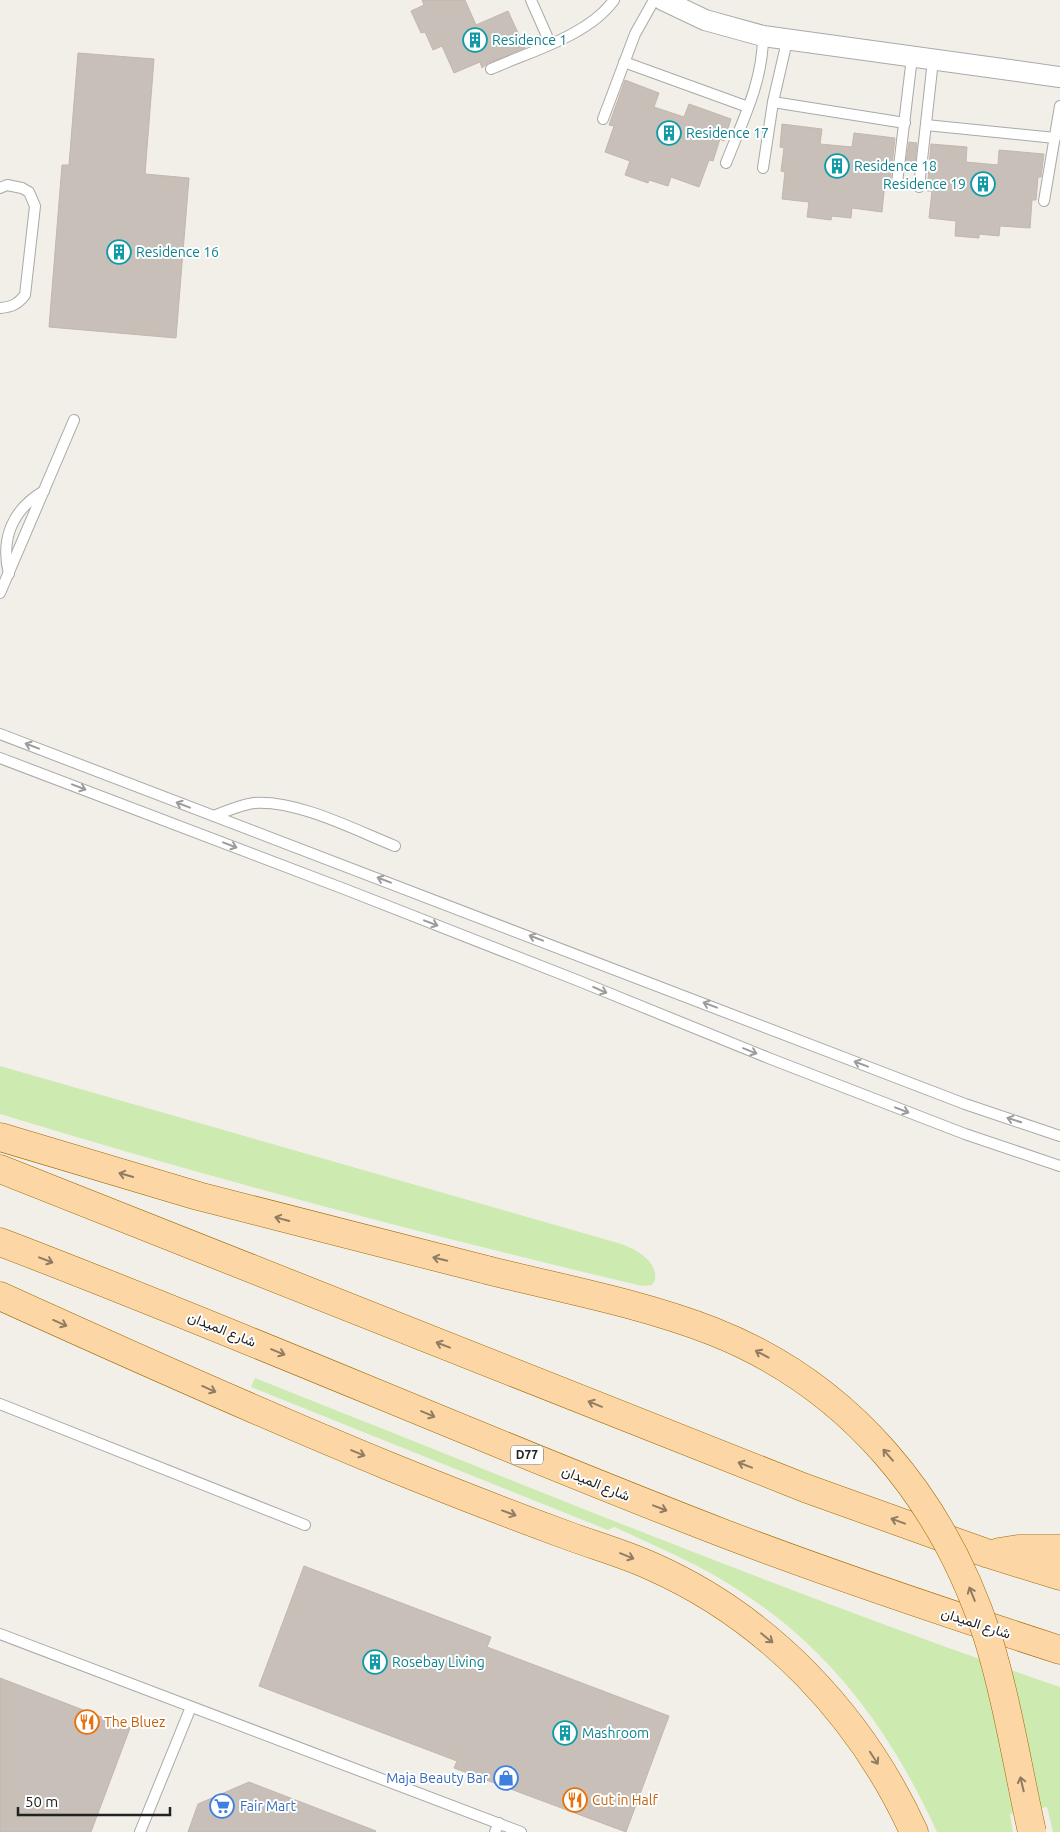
<svg xmlns="http://www.w3.org/2000/svg" width="1060" height="1832" font-family="Ubuntu,Vazirmatn,sans-serif">
<style>
.grass{fill:#cdebb0}
.building{fill:#c7bfb8;stroke:#c4b6ab}
.lines{fill:none;stroke-linecap:round;stroke-linejoin:round}
.lane-casing{stroke:#a9a9a9;stroke-width:12}
.street-casing{stroke:#a9a9a9;stroke-width:22}
.primary-casing{stroke:#a06b00;stroke-width:29}
.lane{stroke:#fff;stroke-width:10}
.street{stroke:#fff;stroke-width:20}
.primary{stroke:#fcd6a4;stroke-width:28}
.primary-bridge-casing{stroke:#a06b00;stroke-width:29;stroke-linecap:butt}
.primary-bridge{stroke:#fcd6a4;stroke-width:28}
.oneway{stroke:#9c9c9c}
.oneway2{stroke:#8f7c63}
.labels{text-anchor:middle;stroke-width:4;stroke-linejoin:round;paint-order:stroke}
.shield{fill:#fff;stroke:#646464;stroke-width:1}
.shield-label{font-size:12px;font-weight:bold;fill:#222}
.culture-label{font-size:14px;fill:#0d838f;stroke:#fff;text-anchor:start}
.street-label{font-size:14px;fill:#222;stroke:#fff}
.food-label{font-size:14px;fill:#c56008;stroke:#fff;text-anchor:start}
.shop-label{font-size:14px;fill:#366cbe;stroke:#fff;text-anchor:end}
</style>
<rect width="100%" height="100%" fill="#f2efe9"/>
<!-- grass -->
<g class="grass">
<path d="M0,1066L618,1243C634,1248 658,1260 655,1280L652,1285L642,1286C426,1235 212,1179 0,1114Z"/>
<path d="M255,1378C522,1484 788,1594 1060,1687V1832H1053L1047,1807L1010,1814L1013,1832H937C888,1726 826,1642 724,1581C689,1560 651,1544 614,1527L608,1530L251,1387Z"/>
</g>
<!-- building -->
<g class="building">
<path d="M422,0H465L476,25L508,11L525,48L488,63L482,68L480,62L454,73L442,46L433,50L425,32L421,33L411,11L424,5Z"/>
<path d="M78,53L154,59L145,174L189,178L176,338L49,327L62,165H69Z"/>
<path d="M625,80L659,93L654,107L684,117L689,104L731,119L724,141L720,139L713,161L709,160L699,187L671,177L668,186L649,180L648,183L625,175L630,161L605,152L614,126L609,125Z"/>
<path d="M782,124L822,129L820,144L852,147L854,133L895,138L890,184L885,183L882,212L852,208L851,218L832,216L831,220L807,217L809,202L782,199L785,172L781,171L784,148L780,147Z"/>
<path d="M909,142L917,143L915,163L906,162Z"/>
<path d="M931,144L967,147L966,162L998,165L999,150L1044,154L1041,177H1038L1036,200H1032L1030,228L1000,226L999,236L979,234V238L955,236L956,221L929,218L932,191H927Z"/>
<path d="M304,1566L491,1637L487,1647L669,1716L626,1832L454,1768L457,1761L259,1686Z"/>
<path d="M0,1678L130,1728L91,1832H0Z"/>
<path d="M249,1782L376,1831L375,1832H188L198,1804Z"/>
</g>
<g class="lines">
<!-- lane casing -->
<g class="lane-casing">
<g id="lane">
<path d="M531,0L550,43"/>
<path d="M624,62L748,107"/>
<path d="M491,69C531,51 588,36 614,0"/>
<path d="M773,102L905,123"/>
<path d="M603,119L635,34L654,0"/>
<path d="M926,125L1055,138"/>
<path d="M726,163C742,122 763,82 763,36"/>
<path d="M763,168L773,102L787,41"/>
<path d="M897,183L912,57"/>
<path d="M919,187L933,60"/>
<path d="M0,188L7,185L22,188L29,192L35,206L25,295C18,304 12,307 0,308"/>
<path d="M1044,201L1060,106"/>
<path d="M9,574C0,538 13,509 44,491"/>
<path d="M0,593L74,420"/>
<path d="M0,734L965,1104L1060,1136"/>
<path d="M0,758L347,890L579,981L771,1059L965,1134L1060,1166"/>
<path d="M214,816C226,811 240,805 254,803C298,800 355,830 395,846"/>
<path d="M0,1404L305,1525"/>
<path d="M0,1634L521,1832"/>
<path d="M140,1832L191,1707"/>
<path d="M495,1832L499,1823"/>
</g>
</g>
<!-- street casing -->
<g class="street-casing">
<path id="street" d="M663,0L705,20L763,36L1060,77"/>
</g>
<!-- primary casing -->
<g class="primary-casing">
<g id="primary">
<path d="M0,1137L198,1196L487,1270"/>
<path d="M0,1169L805,1488L989,1554L1060,1576"/>
<path d="M0,1242C242,1334 479,1439 720,1532C832,1575 946,1613 1060,1650"/>
<path d="M0,1296C130,1355 259,1413 391,1467C450,1491 509,1514 569,1536C596,1546 625,1554 651,1566C769,1618 861,1716 914,1832"/>
<path d="M999,1552L1018,1549H1060"/>
</g>
</g>
<!-- lane -->
<use href="#lane" class="lane"/>
<!-- street -->
<use href="#street" class="street"/>
<!-- primary -->
<use href="#primary" class="primary"/>
<!-- primary-bridge casing -->
<g class="primary-bridge-casing">
<path id="primary-bridge" d="M487,1270C562,1289 640,1303 712,1331C850,1385 943,1499 988,1638C1007,1700 1018,1769 1032,1832"/>
</g>
<!-- primary-bridge -->
<use href="#primary-bridge" class="primary-bridge"/>
</g>
<!-- one-way arrows -->
<defs><path id="oneway-shaft" d="M-6 0H5M1.5-3L5.5 0L1.5 3" fill="none" stroke-width="1.6" stroke-linecap="round" stroke-linejoin="round" transform="scale(1.25)"/></defs>
<g class="oneway">
<use href="#oneway-shaft" transform="translate(32 746) rotate(-159)"/>
<use href="#oneway-shaft" transform="translate(79 787) rotate(21)"/>
<use href="#oneway-shaft" transform="translate(183 805) rotate(-159)"/>
<use href="#oneway-shaft" transform="translate(230 845) rotate(21)"/>
<use href="#oneway-shaft" transform="translate(384 880) rotate(-159)"/>
<use href="#oneway-shaft" transform="translate(431 923) rotate(21)"/>
<use href="#oneway-shaft" transform="translate(536 938) rotate(-159)"/>
<use href="#oneway-shaft" transform="translate(600 990) rotate(24)"/>
<use href="#oneway-shaft" transform="translate(710 1005) rotate(-159)"/>
<use href="#oneway-shaft" transform="translate(750 1051) rotate(22)"/>
<use href="#oneway-shaft" transform="translate(861 1064) rotate(-159)"/>
<use href="#oneway-shaft" transform="translate(902 1110) rotate(21)"/>
<use href="#oneway-shaft" transform="translate(1014 1120) rotate(-162)"/>
</g>
<g class="oneway2">
<use href="#oneway-shaft" transform="translate(126 1175) rotate(-164)"/>
<use href="#oneway-shaft" transform="translate(282 1219) rotate(-165)"/>
<use href="#oneway-shaft" transform="translate(440 1259) rotate(-166)"/>
<use href="#oneway-shaft" transform="translate(46 1260) rotate(21)"/>
<use href="#oneway-shaft" transform="translate(60 1323) rotate(24)"/>
<use href="#oneway-shaft" transform="translate(443 1345) rotate(-159)"/>
<use href="#oneway-shaft" transform="translate(278 1352) rotate(22)"/>
<use href="#oneway-shaft" transform="translate(762 1354) rotate(-152)"/>
<use href="#oneway-shaft" transform="translate(209 1389) rotate(24)"/>
<use href="#oneway-shaft" transform="translate(595 1404) rotate(-158)"/>
<use href="#oneway-shaft" transform="translate(428 1414) rotate(23)"/>
<use href="#oneway-shaft" transform="translate(358 1453) rotate(22)"/>
<use href="#oneway-shaft" transform="translate(888 1455) rotate(-131)"/>
<use href="#oneway-shaft" transform="translate(745 1465) rotate(-159)"/>
<use href="#oneway-shaft" transform="translate(660 1508) rotate(21)"/>
<use href="#oneway-shaft" transform="translate(509 1513) rotate(20)"/>
<use href="#oneway-shaft" transform="translate(898 1521) rotate(-160)"/>
<use href="#oneway-shaft" transform="translate(627 1556) rotate(22)"/>
<use href="#oneway-shaft" transform="translate(972 1594) rotate(-112)"/>
<use href="#oneway-shaft" transform="translate(767 1638) rotate(39)"/>
<use href="#oneway-shaft" transform="translate(874 1758) rotate(57)"/>
<use href="#oneway-shaft" transform="translate(1022 1784) rotate(-103)"/>
</g>
<!-- icons -->
<defs>
<g id="building-ring" transform="scale(1.25)"><circle r="9.5" fill="#fff" stroke="#0f9aa8" stroke-width="1.5"/><path d="M-4-6H4V6H1V3H-1V6H-4ZM-2.5-4.3h1.7v1.8h-1.7ZM.8-4.3h1.7v1.8H.8ZM-2.5-1h1.7V.8h-1.7ZM.8-1h1.7V.8H.8Z" fill="#0f9aa8"/></g>
<g id="restaurant-ring" transform="scale(1.25)"><circle r="9.5" fill="#fff" stroke="#e8710a" stroke-width="1.5"/><path d="M-5-6h1v4h1v-4h1v4h1v-4h1v5L-1.5 .5V6h-2V.5L-5-1ZM5-6V6H3V1.5H1.5Q1.5-4 5-6Z" fill="#e8710a"/></g>
<g id="shop-ring" transform="scale(1.25)"><circle r="9.5" fill="#fff" stroke="#3f7fe0" stroke-width="1.5"/><path d="M-5-2.5h2.3a2.7 3.5 0 0 1 5.4 0H5L5.5 6h-11ZM-1.5-2.5h3a1.5 2.3 0 0 0-3 0Z" fill="#3f7fe0"/></g>
<g id="supermarket-ring" transform="scale(1.25)"><circle r="9.5" fill="#fff" stroke="#3f7fe0" stroke-width="1.5"/><path d="M-6-5.5h2.5l.6 2H6L4.5 2H-2.5L-4.4-4H-6ZM-1.5 3.2a1.3 1.3 0 1 0 .1 0ZM3 3.2a1.3 1.3 0 1 0 .1 0Z" fill="#3f7fe0"/></g>
</defs>
<g fill-rule="evenodd">
<use href="#building-ring" x="475" y="40"/>
<use href="#building-ring" x="669" y="133"/>
<use href="#building-ring" x="837" y="166"/>
<use href="#building-ring" x="983" y="184"/>
<use href="#building-ring" x="119" y="252"/>
<use href="#building-ring" x="375" y="1662"/>
<use href="#restaurant-ring" x="87" y="1722"/>
<use href="#building-ring" x="565" y="1733"/>
<use href="#shop-ring" x="506" y="1778"/>
<use href="#restaurant-ring" x="575" y="1800"/>
<use href="#supermarket-ring" x="222" y="1806"/>
</g>
<g class="labels">
<!-- shield labels -->
<rect class="shield" x="511" y="1445.5" width="32" height="19" rx="4"/>
<g class="shield-label">
<text x="527" y="1459">D77</text>
</g>
<!-- culture labels -->
<g class="culture-label">
<text x="492" y="45">Residence 1</text>
<text x="686" y="138">Residence 17</text>
<text x="854" y="171">Residence 18</text>
<text x="966" y="189" text-anchor="end">Residence 19</text>
<text x="136" y="257">Residence 16</text>
<text x="392" y="1667">Rosebay Living</text>
<text x="582" y="1738">Mashroom</text>
</g>
<!-- street labels -->
<g class="street-label">
<text transform="translate(222 1329) rotate(22)" y="5">شارع الميدان</text>
<text transform="translate(596 1483) rotate(22)" y="5">شارع الميدان</text>
<text transform="translate(976 1623) rotate(18)" y="5">شارع الميدان</text>
</g>
<!-- food labels -->
<g class="food-label">
<text x="104" y="1727">The Bluez</text>
<text x="592" y="1805">Cut in Half</text>
</g>
<!-- shop labels -->
<g class="shop-label">
<text x="488" y="1783">Maja Beauty Bar</text>
<text x="240" y="1811" text-anchor="start">Fair Mart</text>
</g>
</g>
<!-- scale -->
<path d="M18 1807v8h152v-8" fill="none" stroke="#222222" stroke-width="2.5"/>
<text x="25" y="1807" font-size="15" fill="#222222" stroke="#ffffff" stroke-width="4" paint-order="stroke">50 m</text>
</svg>
